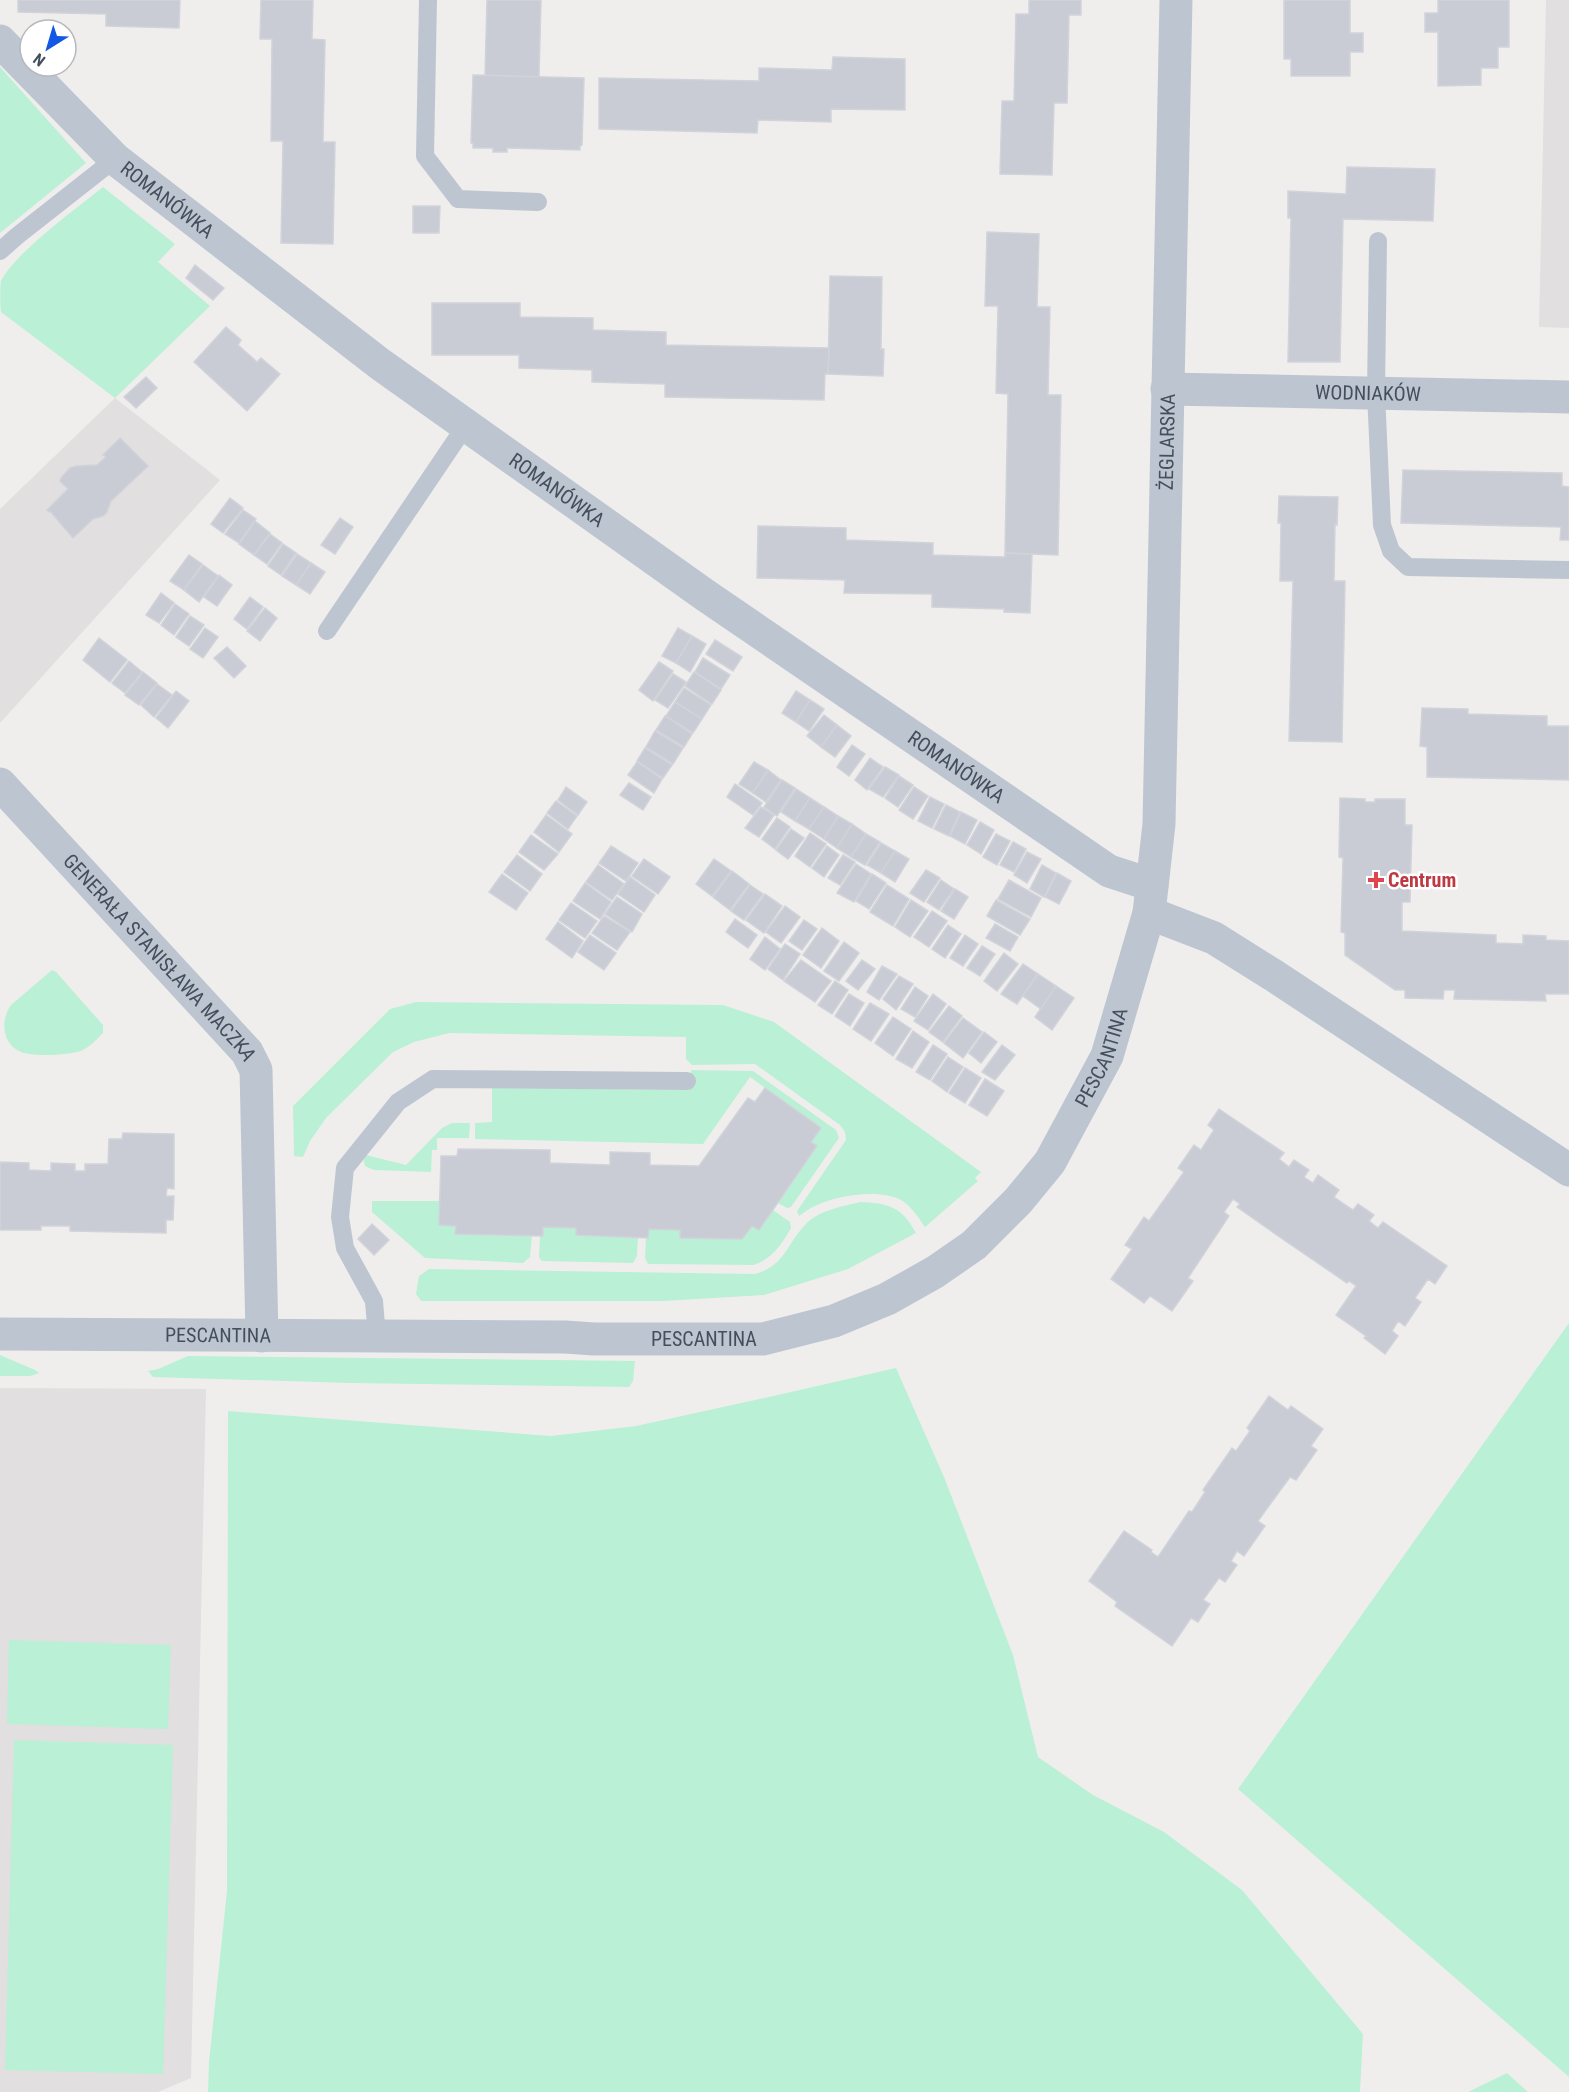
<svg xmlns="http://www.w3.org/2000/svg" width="1569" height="2092" font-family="'Roboto Condensed',sans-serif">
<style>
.education{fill:#e1dfdf}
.green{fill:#baf0d5}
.building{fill:#c9ccd4;stroke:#d1d3da;stroke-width:1.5}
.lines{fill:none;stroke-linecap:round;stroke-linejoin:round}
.service{stroke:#bdc6d0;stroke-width:18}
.minor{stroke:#bdc6d0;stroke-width:33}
.tertiary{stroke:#bdc6d0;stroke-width:33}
.health-dot{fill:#e0444e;stroke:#fff;stroke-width:2}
.labels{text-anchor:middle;stroke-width:5;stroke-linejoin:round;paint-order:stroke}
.street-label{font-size:20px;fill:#454e5c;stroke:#fff}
.health-label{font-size:20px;font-weight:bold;fill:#be3a42;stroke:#fff;text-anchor:start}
</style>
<rect width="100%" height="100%" fill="#f0eeed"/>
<!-- education -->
<g class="education">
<path d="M1546,0H1569V328L1539,327Z"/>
<path d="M115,398L220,480L0,723V509Z"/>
<path d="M0,1388L206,1389L191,2078L158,2092H0Z"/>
</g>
<!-- green -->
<g class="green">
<path d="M0,67L86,163L0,233Z"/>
<path d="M103,187L175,244L158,262L210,306L115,398L1,312C0,304 0,288 1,281C13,255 78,207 103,187Z"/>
<path d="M52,970L56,972L103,1025V1033C97,1039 89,1048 81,1051C70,1055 32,1057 21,1052C2,1044 0,1020 11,1005Z"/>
<path d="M416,1002L723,1005L774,1022L981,1172L975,1178L978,1181L925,1227C918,1217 910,1204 899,1199C877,1189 836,1195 815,1206C809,1208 804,1213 799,1216L797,1211L846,1140L845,1132L840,1125L755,1064L692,1065L686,1059V1037L449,1033L414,1042L393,1052L326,1118L310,1141L303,1157L294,1156L293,1106L390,1009Z"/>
<path d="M691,1070L753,1071L836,1130L839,1138L791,1207L787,1208L778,1203L817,1147L811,1142L821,1128L750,1077L703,1144L475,1139V1123L492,1122V1088L690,1090Z"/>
<path d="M452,1123H470L469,1138H437V1150H432L431,1172L374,1170L365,1166L363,1158L366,1155L406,1165L442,1128Z"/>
<path d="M372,1201H440V1225L456,1226V1233L532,1235L530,1257L523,1263L425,1258L372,1212Z"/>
<path d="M860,1202C889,1203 902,1207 916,1233L848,1269L764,1295L664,1301H421L416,1294L419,1276L429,1269L755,1274C784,1266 786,1246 804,1226C818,1210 841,1207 860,1202Z"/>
<path d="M773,1210L790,1222L791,1228C782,1244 772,1259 754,1265L648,1264L645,1258L646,1237H648L649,1229L680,1230V1238L742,1239L752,1226L759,1230Z"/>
<path d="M543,1227L576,1228L577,1235L638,1237L637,1256L633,1263L542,1261L539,1257L540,1236Z"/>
<path d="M1569,1323V2077L1238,1789Z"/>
<path d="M0,1355L35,1370L39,1373L31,1376H0Z"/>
<path d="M188,1356L635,1361L633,1381L629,1387L350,1383L153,1377L148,1371L158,1369Z"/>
<path d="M896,1368L944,1477L1013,1655L1038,1757L1093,1795L1164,1832L1242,1890L1363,2034L1360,2092H208L209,2062L227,1891L228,1411L551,1436L636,1426L769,1397Z"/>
<path d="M9,1640L171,1645L168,1729L7,1724Z"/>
<path d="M14,1740L173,1745L163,2074L5,2070Z"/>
<path d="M1507,2073L1528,2092H1468Z"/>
</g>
<!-- building -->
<g class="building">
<path d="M18,0H180L179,28L106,26V14L18,12Z"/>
<path d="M261,0H313L312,39L325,40L323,142H335L333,244L281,243L283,141H271L272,39H260Z"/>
<path d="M487,0H541L539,77L485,76Z"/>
<path d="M1029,0H1081V15H1069L1067,103H1054L1052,175L1000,174L1002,101H1014L1016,14H1029Z"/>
<path d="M1284,0H1350V33H1363V52H1350V76H1291V59H1284Z"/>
<path d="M1438,0H1509V47H1498V68H1481V85L1438,86V32H1425V13H1438Z"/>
<path d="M833,57L905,59V110L831,109V122L758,120L757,133L599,129V78L759,81V68L832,70Z"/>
<path d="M473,75L584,78L582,145L580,146V150L507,148V152H493V148H473V143H471Z"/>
<path d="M1347,167L1435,169L1433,221L1343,219L1340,362H1288L1291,218H1288V191L1346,194Z"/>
<path d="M413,206H440L439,233H413Z"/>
<path d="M987,232L1039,234L1037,307H1050L1048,395H1061L1058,555L1005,553L1008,394L996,393L998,306H985Z"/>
<path d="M195,265L224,288L213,300L186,278Z"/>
<path d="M830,276L882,277L881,349H884L883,376L828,374Z"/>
<path d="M432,303H520V317L593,318V330L666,332V345L829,348L828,374H825L824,400L665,397V384L592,382V370L519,368V355H432Z"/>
<path d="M226,327L241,340L238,345L257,362L261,358L280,374L247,411L194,362Z"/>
<path d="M146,377L157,388L136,408L124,397Z"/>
<path d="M120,438L148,466L111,501L107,512L103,516L93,519L73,538L50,511L49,512L47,510L68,489L60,481L61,478L70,468L76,466L97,465L106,457L103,455Z"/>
<path d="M1403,470L1562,473V486L1569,487V540H1560L1561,527L1401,523Z"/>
<path d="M1279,496L1338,497L1337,525L1335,524L1334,581H1345L1342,742L1289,741L1293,581H1280L1281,523H1278Z"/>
<path d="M230,498L243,508L223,533L211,524Z"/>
<path d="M243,510L256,519L239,543L225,534Z"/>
<path d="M340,518L353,527L335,554L321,545Z"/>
<path d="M255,521L270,533L254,555L239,544Z"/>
<path d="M758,526L846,528V540L933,543V555L1005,557V553L1032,554L1030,613L1004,612V609L932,607V594L844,593L845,580L757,578Z"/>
<path d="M270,534L282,543L267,564L254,555Z"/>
<path d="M283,544L296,553L281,575L268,566Z"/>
<path d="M297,554L311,563L296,585L282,576Z"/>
<path d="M189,555L202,564L184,590L170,581Z"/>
<path d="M311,563L325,572L310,594L296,585Z"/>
<path d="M203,565L218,576L199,602L184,590Z"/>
<path d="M219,575L232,585L217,606L204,597Z"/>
<path d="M161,593L174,603L159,623L146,615Z"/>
<path d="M250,597L263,607L247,629L234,619Z"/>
<path d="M175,604L189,614L174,635L161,625Z"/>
<path d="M265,608L277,618L260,641L247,631Z"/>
<path d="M190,616L204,625L189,646L176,637Z"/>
<path d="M205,628L218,637L203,658L190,649Z"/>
<path d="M678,628L692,636L676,663L662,656Z"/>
<path d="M692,636L706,644L690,672L676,663Z"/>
<path d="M99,638L127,660L110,682L83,660Z"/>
<path d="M715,640L742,657L733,671L706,654Z"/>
<path d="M227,647L246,666L234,678L214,658Z"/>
<path d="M703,658L730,675L721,689L695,672Z"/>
<path d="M129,661L142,672L125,693L112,683Z"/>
<path d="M659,662L673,671L653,701L639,690Z"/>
<path d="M143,672L157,683L139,705L125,695Z"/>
<path d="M694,672L721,690L712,704L685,686Z"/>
<path d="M673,674L686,682L668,708L655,700Z"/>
<path d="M157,684L172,695L154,717L141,705Z"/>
<path d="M684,688L711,705L702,719L675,702Z"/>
<path d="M176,691L189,701L168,728L156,718Z"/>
<path d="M796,691L810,700L796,722L782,713Z"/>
<path d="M810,700L824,709L809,731L796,722Z"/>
<path d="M675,702L702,719L693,733L666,716Z"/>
<path d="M1422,708L1468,709V714L1547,716V726H1569V780L1427,777V747L1420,746Z"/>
<path d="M824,715L837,725L821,747L807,736Z"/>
<path d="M665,716L692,734L684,747L656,730Z"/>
<path d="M837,725L851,736L835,757L821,747Z"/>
<path d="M655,731L683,748L673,764L646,747Z"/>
<path d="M852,745L865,754L849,776L837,767Z"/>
<path d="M645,748L672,765L663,778L637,761Z"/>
<path d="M870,758L883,767L867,790L855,780Z"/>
<path d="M637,762L662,779L654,793L628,775Z"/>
<path d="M754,762L768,770L753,793L739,784Z"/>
<path d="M885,767L899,775L883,797L869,789Z"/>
<path d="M768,770L781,780L766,802L753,793Z"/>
<path d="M899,776L913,785L898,807L885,798Z"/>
<path d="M782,780L795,788L777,816L764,807Z"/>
<path d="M629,783L651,797L643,810L620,795Z"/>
<path d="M735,784L762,803L753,815L727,797Z"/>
<path d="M566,787L587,802L578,815L558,800Z"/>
<path d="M914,787L928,796L913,819L899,810Z"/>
<path d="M796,789L810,798L795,821L781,812Z"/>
<path d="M930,797L944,804L932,828L918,821Z"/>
<path d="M810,798L824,807L809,829L795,821Z"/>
<path d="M1340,798L1365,799V802H1375V799H1405V825H1412L1410,902H1402V931L1496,935V943L1523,944V935L1546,936V940L1569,941V994H1545L1546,1001L1454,999L1455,990H1444L1443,999L1405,998V990H1395L1345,955V933L1341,932L1343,858L1339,857Z"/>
<path d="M556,801L577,816L568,829L547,813Z"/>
<path d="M946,805L960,812L949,836L934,829Z"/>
<path d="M761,807L774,815L759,837L745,828Z"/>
<path d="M824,807L838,816L824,839L809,829Z"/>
<path d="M961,812L977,820L965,844L950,836Z"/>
<path d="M546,815L572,834L559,852L534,832Z"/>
<path d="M838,816L852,824L837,848L824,839Z"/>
<path d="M777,818L790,827L775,849L762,839Z"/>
<path d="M980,822L994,830L981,854L967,845Z"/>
<path d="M852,824L866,834L851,857L837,848Z"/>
<path d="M791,829L804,838L788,859L776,850Z"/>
<path d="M810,833L826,844L810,867L795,856Z"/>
<path d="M866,834L880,842L865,865L851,857Z"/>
<path d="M996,834L1010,841L997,865L983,857Z"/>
<path d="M531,835L558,854L544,870L519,852Z"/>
<path d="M1013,842L1026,849L1014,872L1000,865Z"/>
<path d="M881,843L895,851L881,873L867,865Z"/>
<path d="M611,846L638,863L626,881L599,863Z"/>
<path d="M827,846L839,855L824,877L812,868Z"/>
<path d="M895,851L909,859L895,882L881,873Z"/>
<path d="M1027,852L1041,859L1027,883L1014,875Z"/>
<path d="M517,855L542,874L530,891L504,872Z"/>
<path d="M843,855L855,862L840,885L828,878Z"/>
<path d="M644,859L670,877L658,894L632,876Z"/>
<path d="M714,859L731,871L712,896L696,884Z"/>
<path d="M856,864L871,874L854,902L837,893Z"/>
<path d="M598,865L624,884L612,900L586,882Z"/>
<path d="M1042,865L1056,873L1044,897L1030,889Z"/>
<path d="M926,870L940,878L924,902L910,893Z"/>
<path d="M732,871L749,884L730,910L713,897Z"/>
<path d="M1057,873L1071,881L1059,904L1045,897Z"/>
<path d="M502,874L528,893L516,910L489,892Z"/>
<path d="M872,874L886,883L869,909L856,901Z"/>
<path d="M630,877L655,895L644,912L618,894Z"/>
<path d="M941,880L954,889L939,910L927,902Z"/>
<path d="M1009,880L1041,898L1031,917L998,899Z"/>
<path d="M585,883L611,902L600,919L573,901Z"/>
<path d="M750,885L763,894L744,920L731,911Z"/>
<path d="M887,885L909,899L893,926L870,912Z"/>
<path d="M955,889L968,897L954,919L941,911Z"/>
<path d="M765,894L782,906L764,933L746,920Z"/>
<path d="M617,897L642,914L632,932L605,914Z"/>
<path d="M911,900L928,911L910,937L895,927Z"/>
<path d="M996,900L1030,919L1020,935L987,916Z"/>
<path d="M571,903L597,921L585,938L559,920Z"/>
<path d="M785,906L800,917L781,943L766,932Z"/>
<path d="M932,911L947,921L929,947L914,937Z"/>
<path d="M604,916L630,932L617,950L592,933Z"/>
<path d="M735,919L757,935L748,948L726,932Z"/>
<path d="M804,920L817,929L802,950L789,941Z"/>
<path d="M558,922L583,941L572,958L546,939Z"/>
<path d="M995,924L1018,937L1010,951L986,938Z"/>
<path d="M948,925L961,934L945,958L932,949Z"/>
<path d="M822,928L839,941L821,968L803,955Z"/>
<path d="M590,935L616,953L604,970L578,952Z"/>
<path d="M965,935L978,944L963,966L950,958Z"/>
<path d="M765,937L780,949L765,970L750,959Z"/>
<path d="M844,942L859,953L839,981L824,971Z"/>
<path d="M785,944L800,954L783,980L768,969Z"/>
<path d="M982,946L995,954L980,976L967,968Z"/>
<path d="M1004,953L1018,964L997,991L984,981Z"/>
<path d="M801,960L831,981L815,1002L784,981Z"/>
<path d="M862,960L875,969L858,990L846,981Z"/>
<path d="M1023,964L1038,974L1017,1004L1001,994Z"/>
<path d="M882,966L897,974L879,1000L867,992Z"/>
<path d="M1038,974L1056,986L1041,1009L1023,996Z"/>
<path d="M899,976L913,984L896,1010L883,999Z"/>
<path d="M835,981L848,990L832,1014L818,1005Z"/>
<path d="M1056,986L1074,998L1052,1030L1035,1017Z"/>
<path d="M915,987L928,996L915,1017L901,1009Z"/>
<path d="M849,994L864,1003L850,1026L835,1016Z"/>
<path d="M933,994L946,1004L928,1030L914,1021Z"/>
<path d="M870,1003L889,1014L871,1041L853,1029Z"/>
<path d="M949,1006L962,1016L943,1042L929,1032Z"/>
<path d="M893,1017L911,1029L893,1056L875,1043Z"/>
<path d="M963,1018L982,1032L963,1058L944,1043Z"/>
<path d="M913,1031L929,1042L912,1068L896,1059Z"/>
<path d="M984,1032L997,1042L981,1063L969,1053Z"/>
<path d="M933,1045L947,1054L930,1080L916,1072Z"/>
<path d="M1002,1045L1015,1055L995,1080L982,1072Z"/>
<path d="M948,1057L963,1067L947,1092L932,1081Z"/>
<path d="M965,1068L981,1078L965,1103L949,1093Z"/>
<path d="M985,1079L1004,1091L987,1116L969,1105Z"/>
<path d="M765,1088L821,1128L811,1142L817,1146L759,1230L752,1226L742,1239L680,1238V1230L649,1229L648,1238L576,1235V1228L543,1227V1236L455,1234L456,1226L439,1225L441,1156H457L458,1149L550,1150V1163L610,1165V1152L650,1153V1165L699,1166L748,1098L755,1102Z"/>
<path d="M1219,1109L1284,1153L1279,1159L1289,1167L1294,1160L1309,1170L1304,1177L1313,1183L1318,1175L1339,1190L1334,1197L1353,1210L1358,1204L1374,1215L1369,1221L1378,1228L1383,1222L1447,1266L1435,1284L1428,1279L1415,1298L1421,1302L1405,1326L1398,1321L1392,1331L1398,1336L1385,1354L1364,1338L1366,1336L1336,1315L1356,1286L1349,1281L1347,1283L1281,1238L1237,1207L1240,1204L1233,1199L1224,1212L1229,1216L1188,1278L1193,1281L1172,1311L1150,1296L1144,1303L1111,1279L1132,1249L1125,1245L1144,1217L1149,1221L1184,1172L1178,1168L1194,1145L1201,1150L1214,1130L1208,1125Z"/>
<path d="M123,1133L174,1134V1189L167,1188L166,1196H174L173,1220H166V1233L70,1231V1226H41V1230H0V1162L29,1163V1170L51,1171V1163L75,1164V1171H85V1164H108L109,1139H122Z"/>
<path d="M372,1224L389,1240L374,1255L358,1239Z"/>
<path d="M1269,1396L1288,1410L1291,1406L1323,1429L1311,1446L1317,1450L1296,1480L1290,1477L1258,1521L1265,1526L1244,1556L1237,1551L1231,1561L1237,1565L1225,1582L1219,1578L1203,1600L1210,1604L1198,1622L1191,1618L1172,1646L1115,1606L1117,1602L1089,1581L1124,1531L1152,1550L1151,1552L1158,1557L1189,1511L1192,1512L1205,1492L1203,1490L1232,1448L1236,1451L1250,1431L1247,1428Z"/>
</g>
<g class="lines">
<!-- service -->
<g class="service">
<path d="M428,0L425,156L458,199L538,202"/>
<path d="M1378,241L1376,393L1382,525L1391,551L1408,567L1569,570"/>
<path d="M0,251L17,236L115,159"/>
<path d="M327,631L466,425"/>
<path d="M377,1337L374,1301L345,1248L340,1217L345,1168L398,1102L433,1079L687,1081"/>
</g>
<!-- minor -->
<g class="minor">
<path id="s1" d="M0,41L115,159L380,364L705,595L1109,871L1152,885"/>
<path id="s2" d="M1167,389L1569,397"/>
<path id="s3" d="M0,784L247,1052L256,1070L262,1336"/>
<path d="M1149,913L1214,938L1273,975L1569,1170"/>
</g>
<!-- tertiary -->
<path class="tertiary" id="s4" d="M0,1334L565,1337L594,1339H763L834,1321L887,1299L935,1272L974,1245L1018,1201L1050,1162L1107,1056L1149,913L1159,824L1176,0"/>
</g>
<!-- markers -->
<path class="health-dot" d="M1373 871h6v6h6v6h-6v6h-6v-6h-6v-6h6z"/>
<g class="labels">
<!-- street labels -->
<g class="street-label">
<text dy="7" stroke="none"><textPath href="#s1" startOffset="231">ROMANÓWKA</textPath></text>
<text dy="7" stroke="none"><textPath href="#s2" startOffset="201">WODNIAKÓW</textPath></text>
<text dy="7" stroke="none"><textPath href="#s4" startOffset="1850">ŻEGLARSKA</textPath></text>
<text dy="7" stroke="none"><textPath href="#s1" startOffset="717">ROMANÓWKA</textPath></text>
<text dy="7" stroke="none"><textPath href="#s1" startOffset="1203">ROMANÓWKA</textPath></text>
<text dy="7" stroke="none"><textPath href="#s3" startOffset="236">GENERAŁA STANISŁAWA MACZKA</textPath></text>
<text dy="7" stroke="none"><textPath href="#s4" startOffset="1226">PESCANTINA</textPath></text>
<text dy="7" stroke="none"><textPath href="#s4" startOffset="218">PESCANTINA</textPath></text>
<text dy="7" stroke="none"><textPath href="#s4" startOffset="704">PESCANTINA</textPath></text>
</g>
<!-- health labels -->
<g class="health-label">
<text x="1388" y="887">Centrum</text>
</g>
</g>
<!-- north arrow -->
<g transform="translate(48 48) rotate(217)"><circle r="28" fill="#ffffff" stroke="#b5b8be" stroke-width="1.5"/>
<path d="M0-4.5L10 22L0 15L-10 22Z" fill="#1357e5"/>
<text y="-9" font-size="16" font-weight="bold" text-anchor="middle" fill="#454e5c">N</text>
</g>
</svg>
